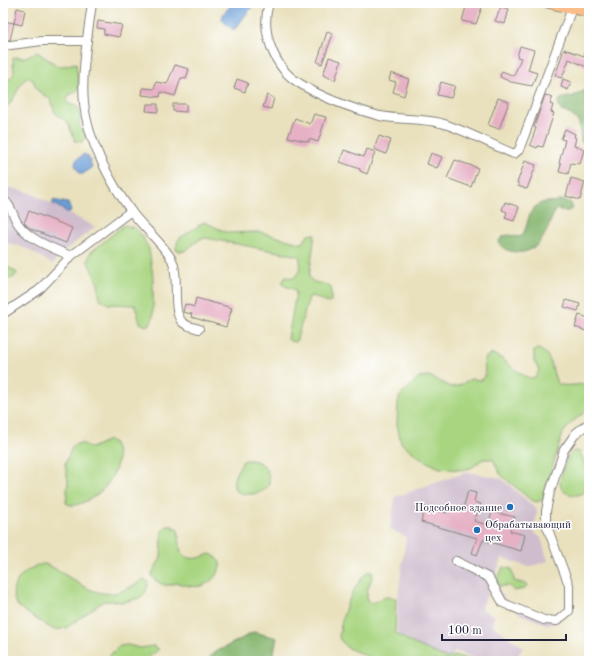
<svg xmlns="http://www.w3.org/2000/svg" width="592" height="664" font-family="'Old Standard TT',serif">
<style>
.industrial{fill:#cfbdce}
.green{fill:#a9d581;stroke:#667c5e}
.forest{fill:#86b66f;stroke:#546c55}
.water{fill:#6b9dd5;stroke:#466088}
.building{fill:#e6b0c5}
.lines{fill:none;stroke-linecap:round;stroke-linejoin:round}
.minor-casing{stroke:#86827c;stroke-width:10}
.major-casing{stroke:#86827c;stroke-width:12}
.minor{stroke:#fff;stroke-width:8}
.major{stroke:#f8bd89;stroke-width:10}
.poi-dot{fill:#1f6fb2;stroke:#fff;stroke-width:1.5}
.labels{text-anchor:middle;stroke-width:3;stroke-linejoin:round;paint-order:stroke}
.poi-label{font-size:11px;fill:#22223b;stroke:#fff;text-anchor:end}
</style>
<rect width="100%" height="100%" fill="#fff"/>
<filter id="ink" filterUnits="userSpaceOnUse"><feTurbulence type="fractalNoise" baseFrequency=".025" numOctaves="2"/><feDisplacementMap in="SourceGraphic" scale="8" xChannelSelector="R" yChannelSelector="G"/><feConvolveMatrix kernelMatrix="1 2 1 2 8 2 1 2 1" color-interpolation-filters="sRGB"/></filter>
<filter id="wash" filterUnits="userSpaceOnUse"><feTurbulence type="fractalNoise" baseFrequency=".012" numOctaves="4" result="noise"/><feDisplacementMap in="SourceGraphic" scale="16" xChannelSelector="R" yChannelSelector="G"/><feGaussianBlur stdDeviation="0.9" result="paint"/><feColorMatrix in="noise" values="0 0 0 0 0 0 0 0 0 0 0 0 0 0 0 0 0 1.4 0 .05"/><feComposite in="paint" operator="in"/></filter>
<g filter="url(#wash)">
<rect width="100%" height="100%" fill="#e9e1bd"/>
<!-- industrial -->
<g class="industrial">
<path d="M3,186L31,193L95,227L64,251L53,264L25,248L4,242Z"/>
<path d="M467,472L501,478L537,509L534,532L541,538L548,561L529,567L502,558L493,580L506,600L546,617H558V624H545L520,614L490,587L481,609L494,616L492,625L523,647L515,661H482L455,651L449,661L401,636L397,630L398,596L406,537L390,529L395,497Z"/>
</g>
<!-- green -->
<g class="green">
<path d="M37,52L58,66H63L76,63L79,87L77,91L69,95L67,100L68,104L77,106L80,111L79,126L86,136L82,142L75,141L68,123L55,113L51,100L37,90L33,80L28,77C16,84 17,102 3,109V81L8,80L14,74L13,59L14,57L23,58Z"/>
<path d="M204,222L228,233L260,232L299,243H303L308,235L315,234L309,277C314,286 323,281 331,287V301L328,303L312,296L309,297L296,342L290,341L288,339L296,293L295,290L283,285L282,282L286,277L293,278C300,273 302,265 299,256L206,238L200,239L185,251H179L176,249L178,240L180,238Z"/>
<path d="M124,225L135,228L141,234L149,249L153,277V317L151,323L146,326L140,323L135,305L108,304L100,299L98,284L88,262L90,253Z"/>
<path d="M3,244L6,247L5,265L17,273L14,277L10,279L3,276Z"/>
<path d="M537,349C553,352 551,373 558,384C569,388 580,382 589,386V409L572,422L563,433L542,500L537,502L531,500L500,474L493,459H483L471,468L460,470L440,468L425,461L401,443L397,424L398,402L400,396L419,377L429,376L451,387L458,386L471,379L482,380L485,376C486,369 482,364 486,357L492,354C506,357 523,383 536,377L539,370L534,361V351Z"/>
<path d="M109,440L113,442C116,448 119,455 117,463C116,471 108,485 102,490C95,497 75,510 66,503L68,481L65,464L73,445L81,443L91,448Z"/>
<path d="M574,451L580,452L586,468L589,471V490L578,495C557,495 558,482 564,467C567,460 568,455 574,451Z"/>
<path d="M247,460C263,460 270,469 269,485C263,495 244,497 235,490C231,479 237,471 243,461Z"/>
<path d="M167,526H172L178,530L181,553C190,562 199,558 210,554C231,561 215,582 201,586C192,588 184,584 176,583C167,588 159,584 152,577V573L161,558L162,531Z"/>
<path d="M45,564C69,573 90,600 119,592C127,590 136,584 144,579L147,581L148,585L145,593L140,598L124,602L104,601L66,628L55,630C48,627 23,611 18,606C3,587 27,565 45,564Z"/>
<path d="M503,567L512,569L514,581L526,584L527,586L524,589L514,591L509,586H499L497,580Z"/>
<path d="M367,572H372L373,575L367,591V600L371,603L386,597L396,598L395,632L408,641L446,658L457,656L474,661H377L346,647L339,638C341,615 351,589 367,572Z"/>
<path d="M128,645L140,648L154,646L159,649L144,661H104L119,646Z"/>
</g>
<!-- forest -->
<g class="forest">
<path d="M589,88V146L581,142L579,122L570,114L561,111L558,104L560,99L574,96Z"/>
<path d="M563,200L571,203L572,209L565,212L558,209C552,214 551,221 548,228C542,242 532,254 516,252C509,251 505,250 500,245L499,241L502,237L508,235L520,237C530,229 525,212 538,205C545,200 554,203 563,200Z"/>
<path d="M254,632L277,638L272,661H208L212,654Z"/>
</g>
<!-- water -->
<g class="water">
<path d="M233,3H255L235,29H232L222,20L223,14Z"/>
<path d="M84,154L88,156L92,167L83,174H80L75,165L76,160Z"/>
<path d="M53,200L68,203L71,211L69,213L53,204Z"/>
</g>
<g id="blocks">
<!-- building -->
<g class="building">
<path d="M467,3L482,7L476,24L462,21Z"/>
<path d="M501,7L509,9L505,24L495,21Z"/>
<path d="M17,8L25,10L22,25L14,23Z"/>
<path d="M3,21L14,23L10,40H3Z"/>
<path d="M98,21L122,25L119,37L104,34V29L97,28Z"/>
<path d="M327,32L333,34L322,64L317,62Z"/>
<path d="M588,44L589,68L569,59L562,78L555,76L564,49L584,56Z"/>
<path d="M520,46L534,50L528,70L537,73L532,86L511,82L500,77L502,71L514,76L521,58L517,57Z"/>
<path d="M329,57L341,61L335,80L323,75Z"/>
<path d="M175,65L189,69L186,79L181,78L175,96L161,92L160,97L142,95L143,88L154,89L156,82L167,84Z"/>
<path d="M391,73L409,79L404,96L393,92L396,82L389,80Z"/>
<path d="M237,79L248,83L245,92L234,88Z"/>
<path d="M563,79L571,82L568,90L561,87Z"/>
<path d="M441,82L455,86L451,98L437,95Z"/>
<path d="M267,95L274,98L271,109L263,107Z"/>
<path d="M545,95L553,97L550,104L553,105L551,112L554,113L543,147L538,146L537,148L530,145L536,128L534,127Z"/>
<path d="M498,98L509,102L499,129L488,125Z"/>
<path d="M147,104H158V112L146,111Z"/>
<path d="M173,104H186V112L173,111Z"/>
<path d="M314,114L326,117L318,142L309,139V142L288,137L295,118L310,124Z"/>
<path d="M565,129L575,134L574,137L576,138L574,146L584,149L580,164L571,163L568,174L559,172L561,164L559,163L565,140L561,139Z"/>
<path d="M379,136L391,140L386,154L374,149Z"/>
<path d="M367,149L375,152L367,174L360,171V169L340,162L344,150L364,157Z"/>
<path d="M431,153L442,157L437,168L427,164Z"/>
<path d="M455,160L478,168L471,187L447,178Z"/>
<path d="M525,161L536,165L527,189L518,186L519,184L517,183Z"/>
<path d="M571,178L585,182L580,200L566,196Z"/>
<path d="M505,202L519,207L514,221L505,218L507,212L502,210Z"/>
<path d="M29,211L72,228L66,243L31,229L24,223Z"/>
<path d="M196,298L232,308L226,327L191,317L192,314L183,312L185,304L194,307Z"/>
<path d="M566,300L580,304L578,311L564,307Z"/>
<path d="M579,315L589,318L586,331L575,327Z"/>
<path d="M468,491L476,493L474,502L481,504L474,521L488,525L492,512L515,517L510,531L525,535L521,551L483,540L477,555L472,553L477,538L421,522L425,507L447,513L448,509L454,511L455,507L463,509Z"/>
</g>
</g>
</g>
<g filter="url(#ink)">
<use href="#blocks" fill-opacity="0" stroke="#86827c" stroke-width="1"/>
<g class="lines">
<!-- minor casing -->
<g class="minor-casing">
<g id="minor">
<path d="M92,3C88,33 81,73 84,103C87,139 110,182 131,211C142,227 163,243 172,260C180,277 171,310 182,322C186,326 193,327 199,329"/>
<path d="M269,3C260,31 274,68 299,83C322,98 354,109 380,116C400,120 421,118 441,123C465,130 490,144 514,154L519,150L572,8"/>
<path d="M3,46L42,41H87"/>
<path d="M3,199C13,206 12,217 19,225C31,241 53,248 71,256"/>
<path d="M3,314L39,290L71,256L131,211"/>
<path d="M456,561L489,578L503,603L544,620L557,621L569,611V585L546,524V511L550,492L564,450L576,433L589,423"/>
</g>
</g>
<!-- major casing -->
<g class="major-casing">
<path id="major" d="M549,3L589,12"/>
</g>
<!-- minor -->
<use href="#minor" class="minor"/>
<!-- major -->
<use href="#major" class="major"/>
</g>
</g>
<!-- markers -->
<g class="poi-dot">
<circle cx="510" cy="507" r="4"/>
<circle cx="477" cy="530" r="4"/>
</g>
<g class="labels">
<!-- poi labels -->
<g class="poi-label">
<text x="502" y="511">Подсобное здание</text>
<text x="485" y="528" text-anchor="start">Обрабатывающий<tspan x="485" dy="13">цех</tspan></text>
</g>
</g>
<!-- margin -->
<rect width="592" height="664" fill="none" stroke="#fff" stroke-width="16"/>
<!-- scale -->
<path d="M442 634v6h124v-6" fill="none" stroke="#22223b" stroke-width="2"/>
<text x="448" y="634" font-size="12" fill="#22223b" stroke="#ffffff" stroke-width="3" paint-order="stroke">100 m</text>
</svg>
